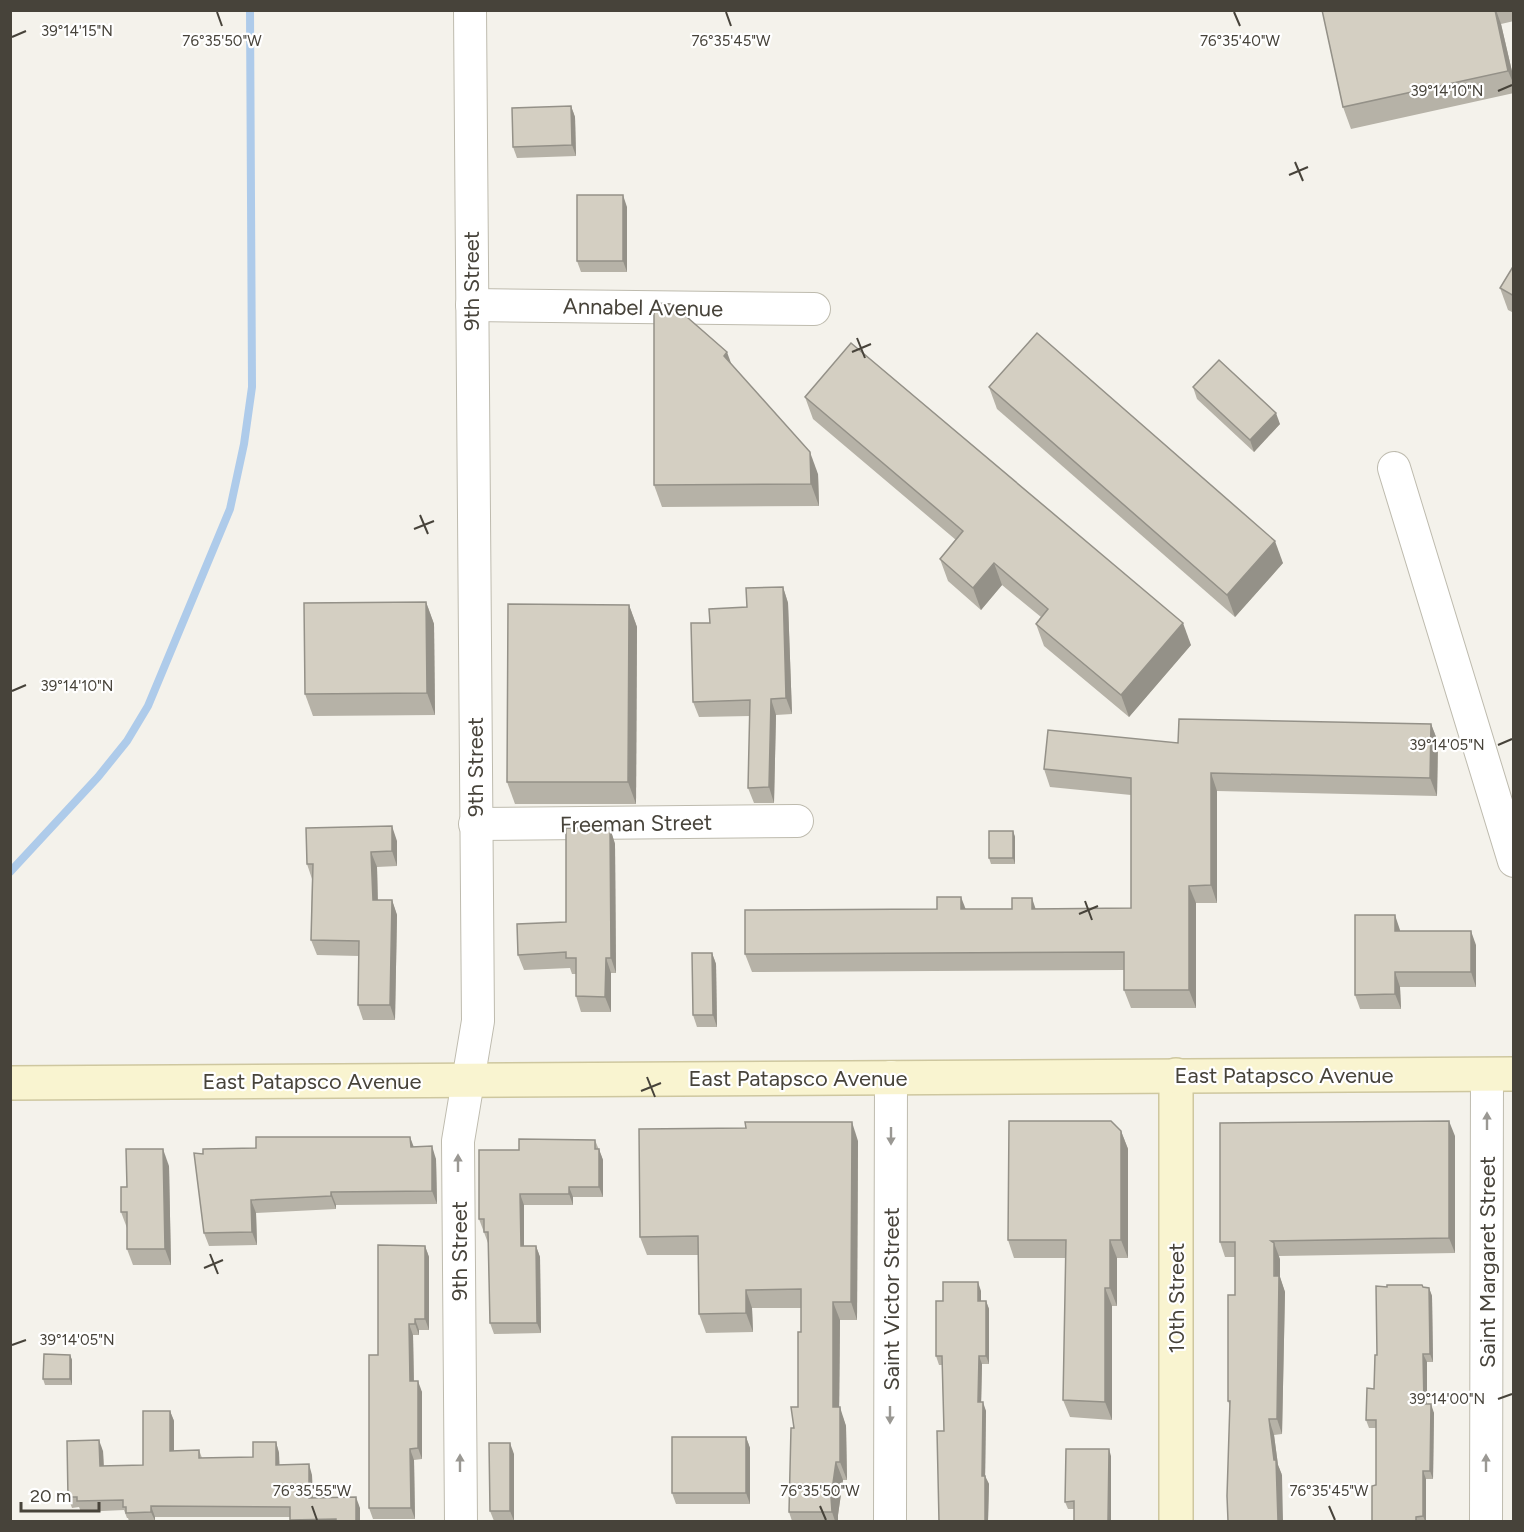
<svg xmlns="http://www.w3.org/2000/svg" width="1524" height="1532" font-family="Figtree,sans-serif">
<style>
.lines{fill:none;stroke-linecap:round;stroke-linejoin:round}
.stream{stroke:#aecbea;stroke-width:8}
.street-casing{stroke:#bebbae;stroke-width:34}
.secondary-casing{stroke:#cec79f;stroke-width:36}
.street{stroke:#fff;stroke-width:32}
.secondary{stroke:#f9f4d0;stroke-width:33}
.wall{fill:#b6b2a7}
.shaded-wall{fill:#949188}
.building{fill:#d4cfc2;stroke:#949188;stroke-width:1.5}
.oneway{fill:#9a9893}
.ticks{fill:none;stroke:#47433a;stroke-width:2}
.labels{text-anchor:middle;stroke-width:4.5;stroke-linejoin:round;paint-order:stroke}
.street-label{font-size:22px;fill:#47433a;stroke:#fff}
.ticks-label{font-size:15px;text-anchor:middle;fill:#47433a;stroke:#fff;stroke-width:4.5;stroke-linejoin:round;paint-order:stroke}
</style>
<rect width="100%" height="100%" fill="#f4f2eb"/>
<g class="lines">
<!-- stream -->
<path class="stream" d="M10,872L98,777L127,741L148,706L230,509L244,444L252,387L250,10"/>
<!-- street casing -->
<g class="street-casing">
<g id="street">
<path d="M472,305L814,309"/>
<path d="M1394,468L1514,861"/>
<path d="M475,824L797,821"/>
<path d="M461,1522L458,1141L478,1021L470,10"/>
<path d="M890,1522L891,1077"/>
<path d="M1486,1522L1487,1074"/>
</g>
</g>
<!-- secondary casing -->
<g class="secondary-casing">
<g id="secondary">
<path d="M1176,1075V1522"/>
<path d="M10,1083L1514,1074"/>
</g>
</g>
<!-- street -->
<use href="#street" class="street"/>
<!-- secondary -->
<use href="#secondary" class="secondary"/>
</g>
<!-- wall -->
<g class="wall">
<path d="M1322,10H1514V21L1501,24L1514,80V93L1351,129L1343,107Z"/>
<path d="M571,106L575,117L576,156L517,158L513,147Z"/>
<path d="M627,207V272H581L577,261Z"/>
<path d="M1514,265V313L1508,310L1500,288Z"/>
<path d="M989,387L1283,563L1235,617L997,409Z"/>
<path d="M1193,387L1280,424L1254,452L1197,399Z"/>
<path d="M805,397L1191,645L1129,717L1044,646L1036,624L1041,617L1002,585L981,610L948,581L940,559L956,540L813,419Z"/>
<path d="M818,474L819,506L662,507L654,485Z"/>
<path d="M783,587L788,603L792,714L776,715L774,803H754L748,788L750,716L699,717L693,702L710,623L747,607Z"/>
<path d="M426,602L434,624L435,715L313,716L305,694Z"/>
<path d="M629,605L637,627L636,804H515L507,782Z"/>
<path d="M1431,724L1438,742L1437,796L1217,791V903H1196V1008H1131L1124,990V970L752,972L745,954L965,909L1131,908V795L1050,787L1044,769L1178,743Z"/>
<path d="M610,828L615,844L616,973H611V1012H581L576,996V974H572L570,968L524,970L518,955L566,922Z"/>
<path d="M1013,831L1015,837V864H991L989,858Z"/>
<path d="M397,841V866L377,867L378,900H392L397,915L395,1020H363L358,1005L359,956L317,955L311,940L312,879L307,864Z"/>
<path d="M1400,930V931L1476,945V987H1400L1401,1009H1360L1355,995Z"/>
<path d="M712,953L716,964L717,1027H697L693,1015Z"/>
<path d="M1121,1131L1128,1149V1258H1117V1306H1112V1420L1070,1417L1063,1400L1066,1258H1014L1008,1240Z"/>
<path d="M1455,1136V1253L1279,1256L1280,1277L1285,1292L1282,1434L1274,1435L1278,1465L1282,1475L1230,1406L1228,1401L1235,1295V1257H1225L1220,1242Z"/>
<path d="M595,1140L603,1160V1197H573V1205H524V1246H536L540,1257L541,1333L494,1334L490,1323L488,1243L479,1219L519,1150Z"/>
<path d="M858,1141L857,1320H840L839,1407L846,1426L847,1480H843L838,1515V1521H792L789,1512L794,1428L798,1407L801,1332V1308H752L753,1332L706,1333L699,1314V1255H647L640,1237Z"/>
<path d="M414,1147L436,1159L437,1204L336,1205V1209L256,1213L257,1245L209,1246L204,1233L203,1154Z"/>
<path d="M169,1166L171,1265H133L127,1249V1228L121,1212L127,1187Z"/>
<path d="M425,1246L429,1257V1330H419V1335H413L414,1381L422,1392V1459L414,1460L415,1519H373L369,1508L378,1355Z"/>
<path d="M1423,1287L1429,1288L1432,1296L1433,1362H1427V1404L1434,1413L1433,1479H1426V1521H1372L1376,1485V1428H1369L1366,1420L1374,1389L1377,1355Z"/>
<path d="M981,1291V1301H986L989,1309V1364H982L981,1402L986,1411L985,1476L989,1484L988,1521H939L944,1431L942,1365H939L936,1356L943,1301Z"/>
<path d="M70,1355L72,1360V1385H45L43,1379Z"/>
<path d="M170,1411L174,1421V1451L199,1450L202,1458L253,1457L276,1442L279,1453V1465L312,1475L313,1498L360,1508V1521H291L290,1517H155V1521H129L128,1518H127L124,1510L81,1512L79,1507L72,1508L68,1497L103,1451L104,1466L143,1465Z"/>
<path d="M746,1437L750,1448V1504H676L672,1493Z"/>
<path d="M514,1454V1521H494L490,1511Z"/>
<path d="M1111,1456L1074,1509H1068L1065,1502Z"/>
</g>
<!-- shaded-wall -->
<g class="shaded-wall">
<path d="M1495,10H1496L1501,24L1514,80V85L1508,71Z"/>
<path d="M571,106L575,117L576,156L572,145Z"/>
<path d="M623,195L627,207V272L623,261Z"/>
<path d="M727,352L735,374L724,356Z"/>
<path d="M1276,413L1280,424L1254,452L1250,440Z"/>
<path d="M810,452L818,474L819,506L811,484Z"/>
<path d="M1275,541L1283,563L1235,617L1227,595Z"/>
<path d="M994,563L1002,585L981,610L973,588Z"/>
<path d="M783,587L788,603L792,714L786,698Z"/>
<path d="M426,602L434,624L435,715L427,693Z"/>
<path d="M629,605L637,627L636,804L628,782Z"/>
<path d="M1183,623L1191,645L1129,717L1121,695Z"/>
<path d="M771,699L776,715L774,803L769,787Z"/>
<path d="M1431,724L1438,742L1437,796L1430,778Z"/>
<path d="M1211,773L1217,791V903L1211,885Z"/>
<path d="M392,826L397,841V866L392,851Z"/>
<path d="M610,828L615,844L616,973L611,958Z"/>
<path d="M1013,831L1015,837V864L1013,858Z"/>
<path d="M371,852L377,867L378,915L373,900Z"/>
<path d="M1189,886L1196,903V1008L1189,990Z"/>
<path d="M961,897L968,915L961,909Z"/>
<path d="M1032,898L1038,916L1032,909Z"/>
<path d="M392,900L397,915L395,1020L390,1005Z"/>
<path d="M1395,915L1400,930V946L1395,931Z"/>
<path d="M1471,931L1476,945V987L1471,972Z"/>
<path d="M712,953L716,964L717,1027L713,1015Z"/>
<path d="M606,958L611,973V1012L605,997Z"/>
<path d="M1395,972L1400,987L1401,1009L1395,994Z"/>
<path d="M1449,1121L1455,1136V1253L1449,1238Z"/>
<path d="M852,1122L858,1141L857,1320L851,1302Z"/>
<path d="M1121,1131L1128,1149V1258L1121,1240Z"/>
<path d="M410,1137L415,1150L411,1147Z"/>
<path d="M432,1146L436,1159L437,1204L432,1191Z"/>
<path d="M163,1149L169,1166L171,1265L165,1249Z"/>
<path d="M599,1149L603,1160V1197L599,1187Z"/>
<path d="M10,1159L12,1163V1187L10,1182Z"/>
<path d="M569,1187L573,1197V1205L569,1194Z"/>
<path d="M331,1192L336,1205V1209L331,1196Z"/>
<path d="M520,1194L524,1205V1257L521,1246Z"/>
<path d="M251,1200L256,1213L257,1245L252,1232Z"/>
<path d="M1110,1240L1117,1258V1306L1110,1288Z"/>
<path d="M1274,1243L1280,1259V1277L1285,1292L1282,1434L1277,1419Z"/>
<path d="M425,1246L429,1257V1330L425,1319Z"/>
<path d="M536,1246L540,1257L541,1333L537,1323Z"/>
<path d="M978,1282L981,1291V1309L978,1301Z"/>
<path d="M1105,1288L1112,1306V1420L1105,1402Z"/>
<path d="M1429,1288L1432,1296L1433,1362L1430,1354Z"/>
<path d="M746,1290L752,1308L753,1332L746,1313Z"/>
<path d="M986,1301L989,1309V1364L986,1356Z"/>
<path d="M833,1302L840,1320L839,1426L833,1407Z"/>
<path d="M415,1319L419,1330V1335L415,1324Z"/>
<path d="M409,1324L413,1335L414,1392L410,1381Z"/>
<path d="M1423,1354L1427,1362V1413L1424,1404Z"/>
<path d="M70,1355L72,1360V1385L70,1379Z"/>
<path d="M979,1356L982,1364L981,1410L978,1402Z"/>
<path d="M418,1381L422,1392V1459L418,1448Z"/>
<path d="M983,1402L986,1411L985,1484L982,1476Z"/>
<path d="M1431,1404L1434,1413L1433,1479L1430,1471Z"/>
<path d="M840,1407L846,1426L847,1480L840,1462Z"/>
<path d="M170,1411L174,1421V1462L170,1451Z"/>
<path d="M1269,1419L1274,1435L1278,1465L1282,1475L1283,1521H1278L1274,1460Z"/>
<path d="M746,1437L750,1448V1504L746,1493Z"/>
<path d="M99,1440L103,1451L104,1477L100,1466Z"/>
<path d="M276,1442L279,1453L280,1475L276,1465Z"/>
<path d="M510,1443L514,1454V1521L510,1511Z"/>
<path d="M410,1449L414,1460L415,1519L411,1508Z"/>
<path d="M1109,1449L1111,1456V1521H1108Z"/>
<path d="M836,1462L843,1480L838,1515V1521H835L832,1512L831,1497Z"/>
<path d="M309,1464L312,1475L313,1509L309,1498Z"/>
<path d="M1423,1471L1426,1479V1521H1425L1423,1516Z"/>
<path d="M985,1476L989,1484L988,1521H985Z"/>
<path d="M356,1497L360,1508V1521H356Z"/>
<path d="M151,1506L155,1517V1521L151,1512Z"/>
</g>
<!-- building -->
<g class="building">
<path d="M1322,10H1495L1508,71L1343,107Z"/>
<path d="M571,106L572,145L513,147L512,108Z"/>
<rect x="577" y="195" width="46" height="66"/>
<path d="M1514,265V296L1500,288Z"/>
<path d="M654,303L672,304L727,352L724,356L810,452L811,484L654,485Z"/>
<path d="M1037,333L1275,541L1227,595L989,387Z"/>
<path d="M851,343L1183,623L1121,695L1036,624L1048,609L994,563L973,588L940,559L963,531L805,397Z"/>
<path d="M1219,360L1276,413L1250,440L1193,387Z"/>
<path d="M783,587L786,698L771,699L769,787L748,788L750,700L693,702L691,623H710L709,609L747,607L746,588Z"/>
<path d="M426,602L427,693L305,694L304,603Z"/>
<path d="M508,604L629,605L628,782H507Z"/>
<path d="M1179,719L1431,724L1430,778L1211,773V885L1189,886V990H1124V952L745,954V910L937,909V897H961V909H1012V898H1032V909L1131,908V778L1044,769L1048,730L1178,743Z"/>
<path d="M392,826V851L371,852L373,900H392L390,1005H358L359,941L311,940L313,864H307L306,828Z"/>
<path d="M566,828H610L611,958H606L605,997L576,996V958H566V952L518,955L517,924L566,922Z"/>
<rect x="989" y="831" width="24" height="27"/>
<path d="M1355,915H1395V931H1471V972H1395V994L1355,995Z"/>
<path d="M692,953H712L713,1015H693Z"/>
<path d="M1009,1121H1111L1121,1131V1240H1110V1288H1105V1402L1063,1400L1066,1240H1008Z"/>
<path d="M1449,1121V1238L1271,1241L1274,1243V1276H1279L1277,1419H1269L1274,1460H1276L1278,1521H1228L1227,1496L1230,1401H1228V1295H1235V1242H1220V1123Z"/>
<path d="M745,1122H852L851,1302H833V1407H840V1462H836L831,1497L832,1512H789L791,1428H794L791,1407H798V1332H801V1289L746,1290V1313L699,1314L698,1236L640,1237L639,1129L746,1128Z"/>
<path d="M256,1137H410L411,1147L432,1146V1191L331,1192V1196L251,1200L252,1232L204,1233L194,1153L203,1154V1149L256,1148Z"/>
<path d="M519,1139L595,1140V1149H599V1187H569V1194H520L521,1246H536L537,1323H490L488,1232H484V1219H479V1150H519Z"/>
<path d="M126,1149H163L165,1249H127V1212H121V1187H127Z"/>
<path d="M378,1245L425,1246V1319H415V1324H409L410,1381H418V1448L410,1449L411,1508H369V1355H378Z"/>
<path d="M943,1282H978V1301H986V1356H979L978,1402H983L982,1476H985V1521H939L937,1431H944L942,1356H936V1301H943Z"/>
<path d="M1387,1285H1422L1423,1287L1429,1288L1430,1354H1423L1424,1404H1431L1430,1471H1423V1516L1416,1517V1521H1372V1486L1376,1485V1420H1366L1367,1388L1374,1389L1375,1355H1377L1376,1286L1387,1287Z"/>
<path d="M44,1354L70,1355V1379H43Z"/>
<path d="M143,1411H170V1451L199,1450V1458L253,1457V1442H276V1465L309,1464V1498L356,1497V1521H336V1519L290,1520V1507L151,1506V1512L126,1513V1507H123V1500L77,1501V1497H68L67,1441L99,1440L100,1466L143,1465Z"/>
<rect x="672" y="1437" width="74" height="56"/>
<path d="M489,1443H510V1511H490Z"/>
<path d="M1066,1449H1109L1108,1521H1074V1501L1065,1502Z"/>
</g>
<!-- one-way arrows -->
<defs><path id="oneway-solid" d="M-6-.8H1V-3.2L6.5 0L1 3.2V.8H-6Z" transform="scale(1.5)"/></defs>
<g class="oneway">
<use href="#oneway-solid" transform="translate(1487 1121) rotate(-90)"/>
<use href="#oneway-solid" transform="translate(891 1136) rotate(90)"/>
<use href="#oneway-solid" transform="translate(458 1163) rotate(-90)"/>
<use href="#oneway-solid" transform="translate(890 1415) rotate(90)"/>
<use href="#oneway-solid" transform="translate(460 1463) rotate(-90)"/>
<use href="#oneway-solid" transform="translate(1486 1463) rotate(-90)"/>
</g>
<!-- ticks -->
<path class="ticks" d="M217,12L222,26M726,12L731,26M1234,12L1240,26M12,37L26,31M1498,91L1512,85M1295,162L1303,181M1289,175L1308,167M857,338L865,358M852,352L871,344M420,515L428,534M414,529L434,521M12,691L26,685M1498,745L1512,739M1085,901L1092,920M1079,914L1098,906M647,1077L655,1097M641,1091L661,1083M210,1254L218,1274M204,1268L223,1260M12,1345L26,1340M1498,1399L1512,1394M312,1506L317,1520M820,1506L826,1520M1329,1506L1335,1520"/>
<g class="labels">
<!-- street labels -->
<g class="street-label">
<text transform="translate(471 281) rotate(-90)" y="8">9th Street</text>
<text transform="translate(643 307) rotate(1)" y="8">Annabel Avenue</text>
<text transform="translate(475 767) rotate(-90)" y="8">9th Street</text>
<text transform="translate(636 823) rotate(-1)" y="8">Freeman Street</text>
<text x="1284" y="1083">East Patapsco Avenue</text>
<text x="798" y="1086">East Patapsco Avenue</text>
<text x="312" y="1089">East Patapsco Avenue</text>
<text transform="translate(459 1251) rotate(-90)" y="8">9th Street</text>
<text transform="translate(1487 1262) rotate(-90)" y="8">Saint Margaret Street</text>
<text transform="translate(1176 1298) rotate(-90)" y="8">10th Street</text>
<text transform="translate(891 1299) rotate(-90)" y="8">Saint Victor Street</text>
</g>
</g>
<g class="ticks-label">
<text x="77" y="36">39°14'15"N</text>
<text x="222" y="46">76°35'50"W</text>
<text x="731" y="46">76°35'45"W</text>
<text x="1240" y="46">76°35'40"W</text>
<text x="1447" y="96">39°14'10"N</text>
<text x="77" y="691">39°14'10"N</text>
<text x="1447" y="750">39°14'05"N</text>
<text x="77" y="1345">39°14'05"N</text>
<text x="1447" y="1404">39°14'00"N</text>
<text x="312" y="1496">76°35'55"W</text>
<text x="820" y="1496">76°35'50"W</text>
<text x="1329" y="1496">76°35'45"W</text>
</g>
<!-- border -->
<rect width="1524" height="1532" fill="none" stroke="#47433a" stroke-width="24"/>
<!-- scale -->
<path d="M21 1502v9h78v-9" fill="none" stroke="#47433a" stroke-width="3"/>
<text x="30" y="1502" font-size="18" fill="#47433a" stroke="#ffffff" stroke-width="4.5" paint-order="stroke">20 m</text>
</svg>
